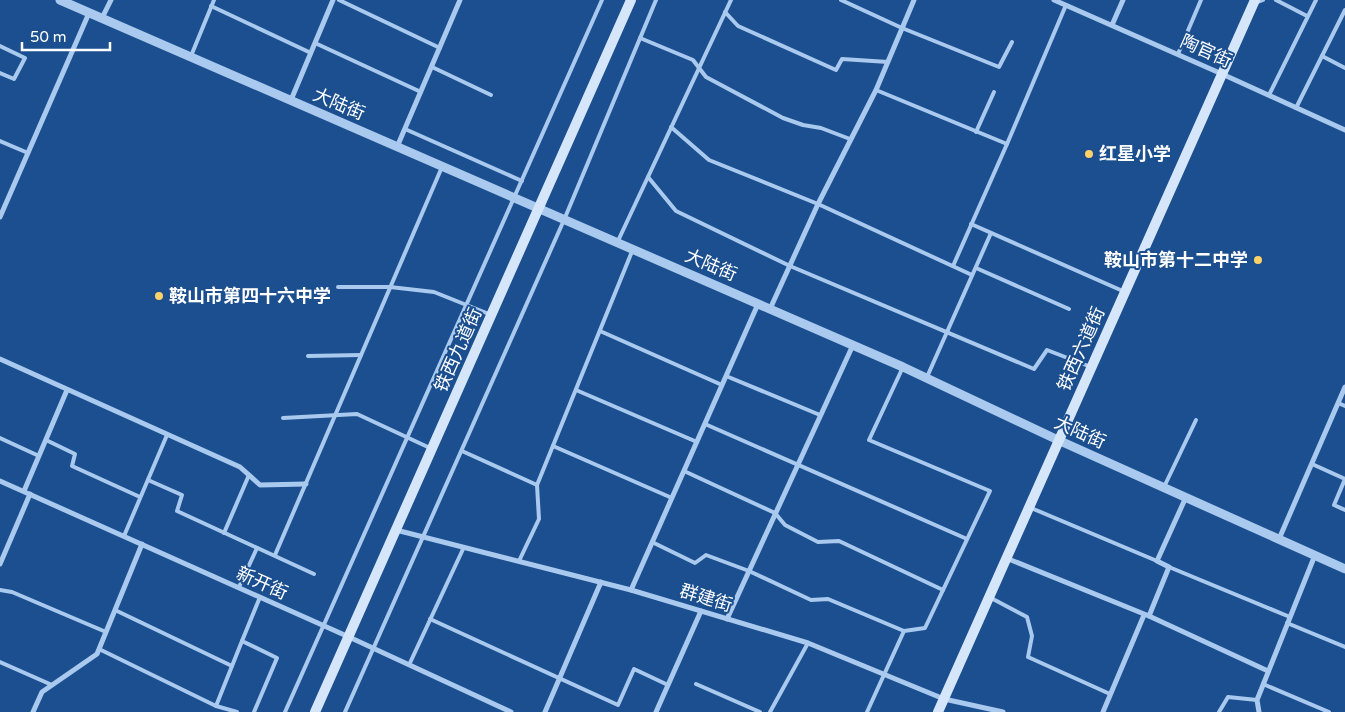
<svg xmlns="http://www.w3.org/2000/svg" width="1345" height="712" font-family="'Varela Round','Noto Sans SC',sans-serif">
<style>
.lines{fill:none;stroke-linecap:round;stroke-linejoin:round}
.service{stroke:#a9c9ee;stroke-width:4}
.minor{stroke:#a9c9ee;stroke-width:5}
.tertiary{stroke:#a9c9ee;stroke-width:9}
.secondary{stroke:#d6e6fa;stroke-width:10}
.poi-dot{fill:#ffd166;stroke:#1b4f8f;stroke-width:2}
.labels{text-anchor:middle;stroke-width:4;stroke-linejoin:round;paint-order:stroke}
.street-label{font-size:18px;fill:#fff;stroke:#1b4f8f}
.poi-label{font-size:18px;font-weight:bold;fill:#fff;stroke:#1b4f8f;text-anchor:start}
</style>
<rect width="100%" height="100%" fill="#1b4f8f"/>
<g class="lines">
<!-- service -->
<g class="service">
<path d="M339,0L440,48"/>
<path d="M841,0L902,28L999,67L1012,42"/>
<path d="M1276,0L1307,16"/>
<path d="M1255,3L1263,0"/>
<path d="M211,6L311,53"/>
<path d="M725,12L738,26L836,70L842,59L888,62"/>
<path d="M640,38L693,60L706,77L783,118L803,125L821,128L850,139"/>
<path d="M315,43L421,92"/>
<path d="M0,46L25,58L14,79L0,73"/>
<path d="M1178,54L1201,0"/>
<path d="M191,56L214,0"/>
<path d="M1322,56L1345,68"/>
<path d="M432,67L491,95"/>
<path d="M876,90L1007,144L953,266"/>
<path d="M1269,95L1316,0"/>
<path d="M1296,108L1345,10"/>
<path d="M671,127L709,160L818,204L972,275"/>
<path d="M405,129L522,181"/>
<path d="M976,132L994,92"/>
<path d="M0,141L28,153"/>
<path d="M1007,144L1066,5"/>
<path d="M648,177L676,211L790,266L1034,369L1047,350L1091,367"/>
<path d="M971,224L1125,292"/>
<path d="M617,243L731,0"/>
<path d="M976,268L1069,309"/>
<path d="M338,287H390L434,292L489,314"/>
<path d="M600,331L722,385"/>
<path d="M308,356L361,355"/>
<path d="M726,376L820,415"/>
<path d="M927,377L991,233"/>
<path d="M576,390L697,442"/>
<path d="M1338,403L1345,406"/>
<path d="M283,418L357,414L430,448"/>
<path d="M705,424L967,539"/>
<path d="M0,438L39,456"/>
<path d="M46,440L75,454L72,466L140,497"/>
<path d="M553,446L672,498"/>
<path d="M462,451L537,485"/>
<path d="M1312,464L1345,479L1334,505L1345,510"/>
<path d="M684,471L775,513L785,525L818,542L839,541L943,590"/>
<path d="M148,480L182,495L177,511L314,574"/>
<path d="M1164,487L1196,420"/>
<path d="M1031,508L1157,561"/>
<path d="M224,533L249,475"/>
<path d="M124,536L167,435"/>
<path d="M652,542L695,563L706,555L749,571L811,600L828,599L904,631"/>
<path d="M275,555L442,167"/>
<path d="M519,561L539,519L537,485L633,249"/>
<path d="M1169,567L1290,617"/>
<path d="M239,587L257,548"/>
<path d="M0,590L12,592L106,632"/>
<path d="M991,598L1027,617L1032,636L1028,657L1110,694"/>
<path d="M115,610L232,666"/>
<path d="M430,619L618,705L634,669L668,685"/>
<path d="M1287,623L1345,647"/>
<path d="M99,649L216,706L237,712"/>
<path d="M0,662L52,685"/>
<path d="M409,665L464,547"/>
<path d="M696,684L760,712"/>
<path d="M1263,684L1329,712"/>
<path d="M216,706L242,641"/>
<path d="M254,712L277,658L242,641L260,597"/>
<path d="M285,712L602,0"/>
<path d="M345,712L564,220L656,0"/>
<path d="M770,712L808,643"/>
<path d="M867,712L904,631L925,628L990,491L869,440L903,367"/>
<path d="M1219,712L1228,697L1257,700"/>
</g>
<!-- minor -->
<g class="minor">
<path d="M1054,0L1222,74L1345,130"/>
<path d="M102,18L111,0"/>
<path d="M1112,25L1123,0"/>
<path d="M291,100L333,0"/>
<path d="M397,147L460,0"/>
<path d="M0,217L89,13"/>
<path d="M770,309L818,204L876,90L914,0"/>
<path d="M0,359L240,467L260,485L306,484"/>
<path d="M0,481L349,637L511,712"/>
<path d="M24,491L67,390"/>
<path d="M396,530L631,590L808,643L944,699L1003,712"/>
<path d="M1279,539L1345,387"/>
<path d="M1006,558L1149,616L1268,671"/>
<path d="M0,564L30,494"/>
<path d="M631,590L758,304"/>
<path d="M1149,616L1169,567L1157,561L1186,497"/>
<path d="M727,619L853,345"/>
<path d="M33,712L42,692L97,654L142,544"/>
<path d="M545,712L601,582"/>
<path d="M656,712L701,611"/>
<path d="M1103,712L1144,615"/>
<path d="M1259,712L1257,700L1315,555"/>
</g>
<!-- tertiary -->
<path class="tertiary" d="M60,0L903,367L1058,440L1345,569"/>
<!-- secondary -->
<g class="secondary">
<path d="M315,712L631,0"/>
<path d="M938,712L1255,0"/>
</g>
</g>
<!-- markers -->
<g class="poi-dot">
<circle cx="1089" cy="154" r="5"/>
<circle cx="1258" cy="260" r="5"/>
<circle cx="159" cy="296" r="5"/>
</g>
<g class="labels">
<!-- street labels -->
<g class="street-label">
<text transform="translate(1206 51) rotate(24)" y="6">陶官街</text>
<text transform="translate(339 104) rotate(23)" y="6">大陆街</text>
<text transform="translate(711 265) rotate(23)" y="6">大陆街</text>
<text transform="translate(1081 349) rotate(-66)" y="6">铁西六道街</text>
<text transform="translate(458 350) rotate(-66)" y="6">铁西九道街</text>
<text transform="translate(1080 432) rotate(24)" y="6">大陆街</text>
<text transform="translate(262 583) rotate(24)" y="6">新开街</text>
<text transform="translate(706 598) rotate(17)" y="6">群建街</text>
</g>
<!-- poi labels -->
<g class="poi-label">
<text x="1099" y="160">红星小学</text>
<text x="1248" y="266" text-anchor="end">鞍山市第十二中学</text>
<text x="169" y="302">鞍山市第四十六中学</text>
</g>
</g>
<!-- scale -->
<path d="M22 42v8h88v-8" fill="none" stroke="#ffffff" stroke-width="2.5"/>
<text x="30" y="42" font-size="15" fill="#ffffff" stroke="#1b4f8f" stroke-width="4" paint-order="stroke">50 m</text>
</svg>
